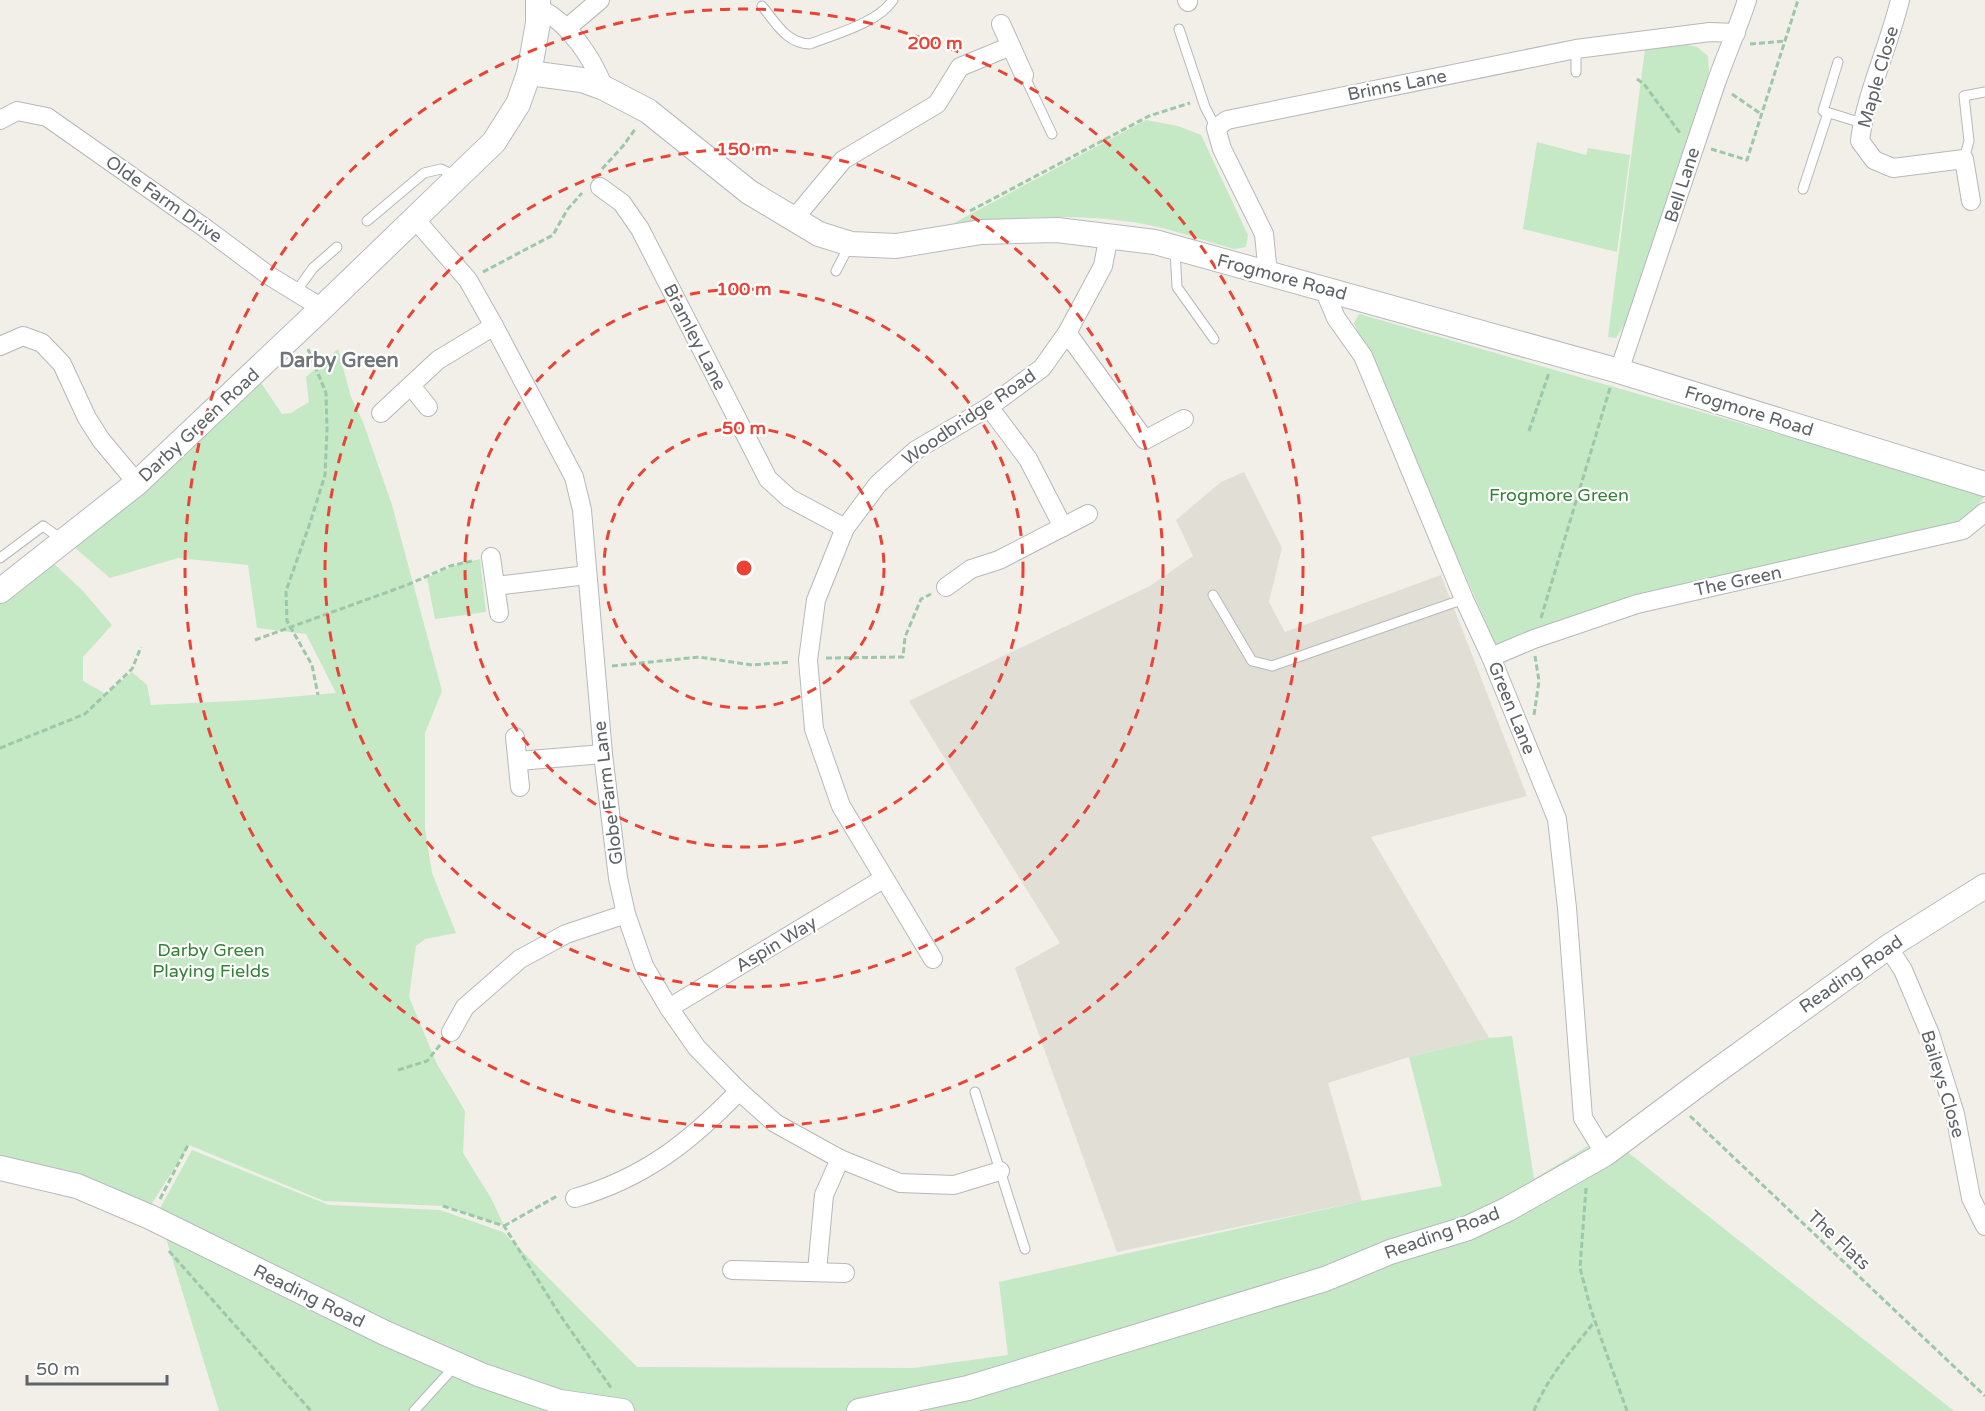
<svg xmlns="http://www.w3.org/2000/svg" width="1985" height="1411" font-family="'Varela Round',sans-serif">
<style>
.education{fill:#e1ded6}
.green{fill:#c5e8c5}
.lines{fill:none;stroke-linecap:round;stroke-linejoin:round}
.lane-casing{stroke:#b5b8bc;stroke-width:11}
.street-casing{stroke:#b5b8bc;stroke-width:20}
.secondary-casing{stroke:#b6babf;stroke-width:26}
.path{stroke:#9cc7a9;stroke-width:3;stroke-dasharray:6 3;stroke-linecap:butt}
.lane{stroke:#fff;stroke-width:9}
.street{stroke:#fff;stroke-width:18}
.secondary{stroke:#fff;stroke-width:24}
.ring{fill:none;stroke:#ea4335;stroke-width:3;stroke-dasharray:10 8}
.labels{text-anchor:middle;stroke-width:4.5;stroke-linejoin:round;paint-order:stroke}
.street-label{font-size:18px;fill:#5f6368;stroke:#fff}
.park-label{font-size:18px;fill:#348238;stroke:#fff}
.neighbourhood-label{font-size:20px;font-weight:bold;fill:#70757a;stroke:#fff}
.centre{fill:#ea4335;stroke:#fff;stroke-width:3}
.ring-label{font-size:18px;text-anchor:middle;font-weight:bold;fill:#ea4335;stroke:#fff;stroke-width:4.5;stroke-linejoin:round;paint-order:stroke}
</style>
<rect width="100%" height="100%" fill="#f1efe8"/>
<!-- education -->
<path class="education" d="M1244,472L1282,548L1269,602L1285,632L1441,575L1527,796L1371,837L1489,1038L1409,1057L1328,1083L1362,1201L1117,1252L1015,968L1060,943L909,701L1150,586L1193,556L1176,520L1221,482Z"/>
<!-- green -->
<g class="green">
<path d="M1688,45L1697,47L1708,56L1709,72L1626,322L1616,338L1608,337L1645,49Z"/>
<path d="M1146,120L1178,126L1201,135L1248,235L1246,247L1234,249C1201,240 1167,227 1132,222C1073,213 1014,218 954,223Z"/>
<path d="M1537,142L1586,155L1588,148L1630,155L1617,252L1523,229Z"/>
<path d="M1359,314L1985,493V496L1971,514L1939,533L1763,572L1678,585L1632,595L1556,625L1496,645L1354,323Z"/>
<path d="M338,349L351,397L363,422L392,505L442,691L425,733V829L432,873L456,933L425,939L416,946L409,997L437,1064L465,1111L463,1153L491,1198L504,1226L443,1206L324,1201L189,1145L149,1208L65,1171L0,1155V601L53,563L83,591L112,625L83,657V681L106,694L132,672L147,685L151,705L254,700L336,693L306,634L257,628L248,565L178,558L110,578L73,546L128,501L261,383L282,414L291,413L309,402L306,377Z"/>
<path d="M480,559L486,612L435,619L427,578L454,566Z"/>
<path d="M1512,1036L1534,1179L1606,1135L1954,1411H219L158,1212L192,1150L329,1205L440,1210L503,1232L637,1367L913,1368L1008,1355L999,1282L1362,1201L1442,1186L1409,1057L1489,1038Z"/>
</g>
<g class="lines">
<!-- lane casing -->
<g class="lane-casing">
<g id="lane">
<path d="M762,6C776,23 786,43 810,44C835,34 878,23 893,0"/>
<path d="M1179,29L1205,107L1216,128"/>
<path d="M1576,49V72"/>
<path d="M1838,62L1823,111L1862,123"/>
<path d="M1024,75L1052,134"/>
<path d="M1964,159L1969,141L1964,96L1985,92"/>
<path d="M1803,189L1828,113"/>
<path d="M367,221L424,173L441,169L456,176"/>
<path d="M1175,250L1177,287L1214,339"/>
<path d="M836,271L849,246"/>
<path d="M295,293L313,268L337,247"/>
<path d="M0,558L43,526L64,541"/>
<path d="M1213,595L1252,661L1272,666L1464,599"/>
<path d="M975,1092L1025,1249"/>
<path d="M414,1411L455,1366"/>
</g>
</g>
<!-- street casing -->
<g class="street-casing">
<g id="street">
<path d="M1187,0L1188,2"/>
<path d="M1900,0C1889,46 1865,96 1860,141L1874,160L1893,168L1964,159L1971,201"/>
<path d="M539,8C569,23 592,57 604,88"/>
<path d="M1001,24L1024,75"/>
<path d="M567,28L600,0"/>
<path d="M0,120L17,111L47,117L205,228L268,275L322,308"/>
<path d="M600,187L622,203L640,229L768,479L789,498L845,528"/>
<path d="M414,218L468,280L494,326L574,477L582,510L603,754L618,878L626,914L644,966L669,1008L697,1048L739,1091L775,1123L840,1159L900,1183L954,1185L1000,1171"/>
<path d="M793,220L843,160L937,104L960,67L1011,46"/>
<path d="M1268,274L1264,234L1222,149L1216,128L1227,120L1576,49L1710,32L1736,33"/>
<path d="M1323,287L1336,318L1363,356L1464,599L1491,657L1557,819L1567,908L1583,1118L1605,1154"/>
<path d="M1067,333L1145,440L1184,419"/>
<path d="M0,346L23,336L42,343L62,364L87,418L101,440L137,483"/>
<path d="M1619,371L1716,83C1726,55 1738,28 1747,0"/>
<path d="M411,386L428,407"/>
<path d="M989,407L1028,459L1063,527"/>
<path d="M381,413L438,360L494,326"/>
<path d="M491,557L499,613"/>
<path d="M496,586L587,575"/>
<path d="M946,587L971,569L999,560L1088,514"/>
<path d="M1491,657L1534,639L1637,604L1963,530L1985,512"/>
<path d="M515,737L520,787"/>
<path d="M518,761L603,754"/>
<path d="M1888,947L1903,970L1930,1034L1955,1114L1971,1198L1985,1226"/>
<path d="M933,959L841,806L814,729L808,660L816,600L845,528L878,484L916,450L989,407L1042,368L1067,333L1103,266L1109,235"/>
<path d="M669,1008L883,879"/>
<path d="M451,1032L465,1007L520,959L566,934L626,914"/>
<path d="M575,1198C644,1178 690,1142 739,1091"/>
<path d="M732,1270L845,1273"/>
<path d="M817,1271L824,1195L840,1159"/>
</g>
</g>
<!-- secondary casing -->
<g class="secondary-casing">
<g id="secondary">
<path d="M529,73L582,80L604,88L648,111L749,192L819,234L851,244L896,246L981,232L1057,230L1155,242L1619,371L1985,484"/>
<path d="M0,591L137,483L322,308L494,142L518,104L529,73L538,23V0"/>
<path d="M0,1168L77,1186L150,1217L385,1333L481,1375L560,1402L622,1411"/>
<path d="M859,1411L968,1388L1325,1279L1390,1252L1468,1228L1508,1209L1605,1154L1711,1075L1888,947L1985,886"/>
</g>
</g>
<!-- path -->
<g class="path">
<path d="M1750,44L1785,41"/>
<path d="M1637,79L1644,84L1680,133"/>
<path d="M1732,94L1761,114"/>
<path d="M1711,149L1747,160L1798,0"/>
<path d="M602,169L623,146L636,128"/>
<path d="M970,211L1149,116L1190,103"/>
<path d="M483,272L553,235L567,210L582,193"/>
<path d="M308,349L326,393L327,429L325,475L310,523L286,591L287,621L312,665L318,695"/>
<path d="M1529,431L1549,373"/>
<path d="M1541,618L1610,388"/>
<path d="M255,640L407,585L450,566L472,561"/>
<path d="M826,658L903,657L905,637L921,599L931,594"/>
<path d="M612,666L699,657L752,665L790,662"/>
<path d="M1534,715L1539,681L1535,656"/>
<path d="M0,748L85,714L132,669L141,647"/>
<path d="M398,1070L427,1061L440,1045"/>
<path d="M1690,1116L1985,1396"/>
<path d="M1586,1188L1580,1268L1591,1310L1627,1411"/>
<path d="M160,1199L188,1145"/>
<path d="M443,1206L504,1226L560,1315L612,1389"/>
<path d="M504,1226L557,1196"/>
<path d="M169,1251L311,1411"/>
<path d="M1534,1411C1548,1376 1572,1350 1595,1321"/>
</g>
<!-- lane -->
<use href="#lane" class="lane"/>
<!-- street -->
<use href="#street" class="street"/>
<!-- secondary -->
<use href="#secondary" class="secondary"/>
</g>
<!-- distance rings -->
<g class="ring">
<circle cx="744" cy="568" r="140"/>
<circle cx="744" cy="568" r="279"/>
<circle cx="744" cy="568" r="419"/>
<circle cx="744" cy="568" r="559"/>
</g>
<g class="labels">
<!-- street labels -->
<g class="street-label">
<text transform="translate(1878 77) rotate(-74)" y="6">Maple Close</text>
<text transform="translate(1397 85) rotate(-11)" y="6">Brinns Lane</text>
<text transform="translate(1682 185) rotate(-72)" y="6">Bell Lane</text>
<text transform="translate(164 199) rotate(35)" y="6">Olde Farm Drive</text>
<text transform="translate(1282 277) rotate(15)" y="6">Frogmore Road</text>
<text transform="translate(695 337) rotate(63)" y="6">Bramley Lane</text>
<text transform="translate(1749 411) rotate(17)" y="6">Frogmore Road</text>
<text transform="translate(969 417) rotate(-34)" y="6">Woodbridge Road</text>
<text transform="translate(199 425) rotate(-43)" y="6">Darby Green Road</text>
<text transform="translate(1738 581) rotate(-12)" y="6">The Green</text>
<text transform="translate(1512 708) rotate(68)" y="6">Green Lane</text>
<text transform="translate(608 793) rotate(-97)" y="6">Globe Farm Lane</text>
<text transform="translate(776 944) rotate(-31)" y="6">Aspin Way</text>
<text transform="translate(1851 974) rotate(-35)" y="6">Reading Road</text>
<text transform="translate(1943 1084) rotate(73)" y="6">Baileys Close</text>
<text transform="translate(1442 1233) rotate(-20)" y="6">Reading Road</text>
<text transform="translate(1839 1240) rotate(43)" y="6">The Flats</text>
<text transform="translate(309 1296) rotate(26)" y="6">Reading Road</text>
</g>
<!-- park labels -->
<g class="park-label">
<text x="1559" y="501">Frogmore Green</text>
<text x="211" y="956">Darby Green<tspan x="211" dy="21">Playing Fields</tspan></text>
</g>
<!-- neighbourhood labels -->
<g class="neighbourhood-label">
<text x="339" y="367">Darby Green</text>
</g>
</g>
<circle cx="744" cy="568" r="9" class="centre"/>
<g class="ring-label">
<text x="935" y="49">200 m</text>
<text x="744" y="155">150 m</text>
<text x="744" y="295">100 m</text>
<text x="744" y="434">50 m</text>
</g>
<!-- scale -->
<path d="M27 1375v9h140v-9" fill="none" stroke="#5f6368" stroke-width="3"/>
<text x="36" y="1375" font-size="18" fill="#5f6368" stroke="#ffffff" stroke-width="4.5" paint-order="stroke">50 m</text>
</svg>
